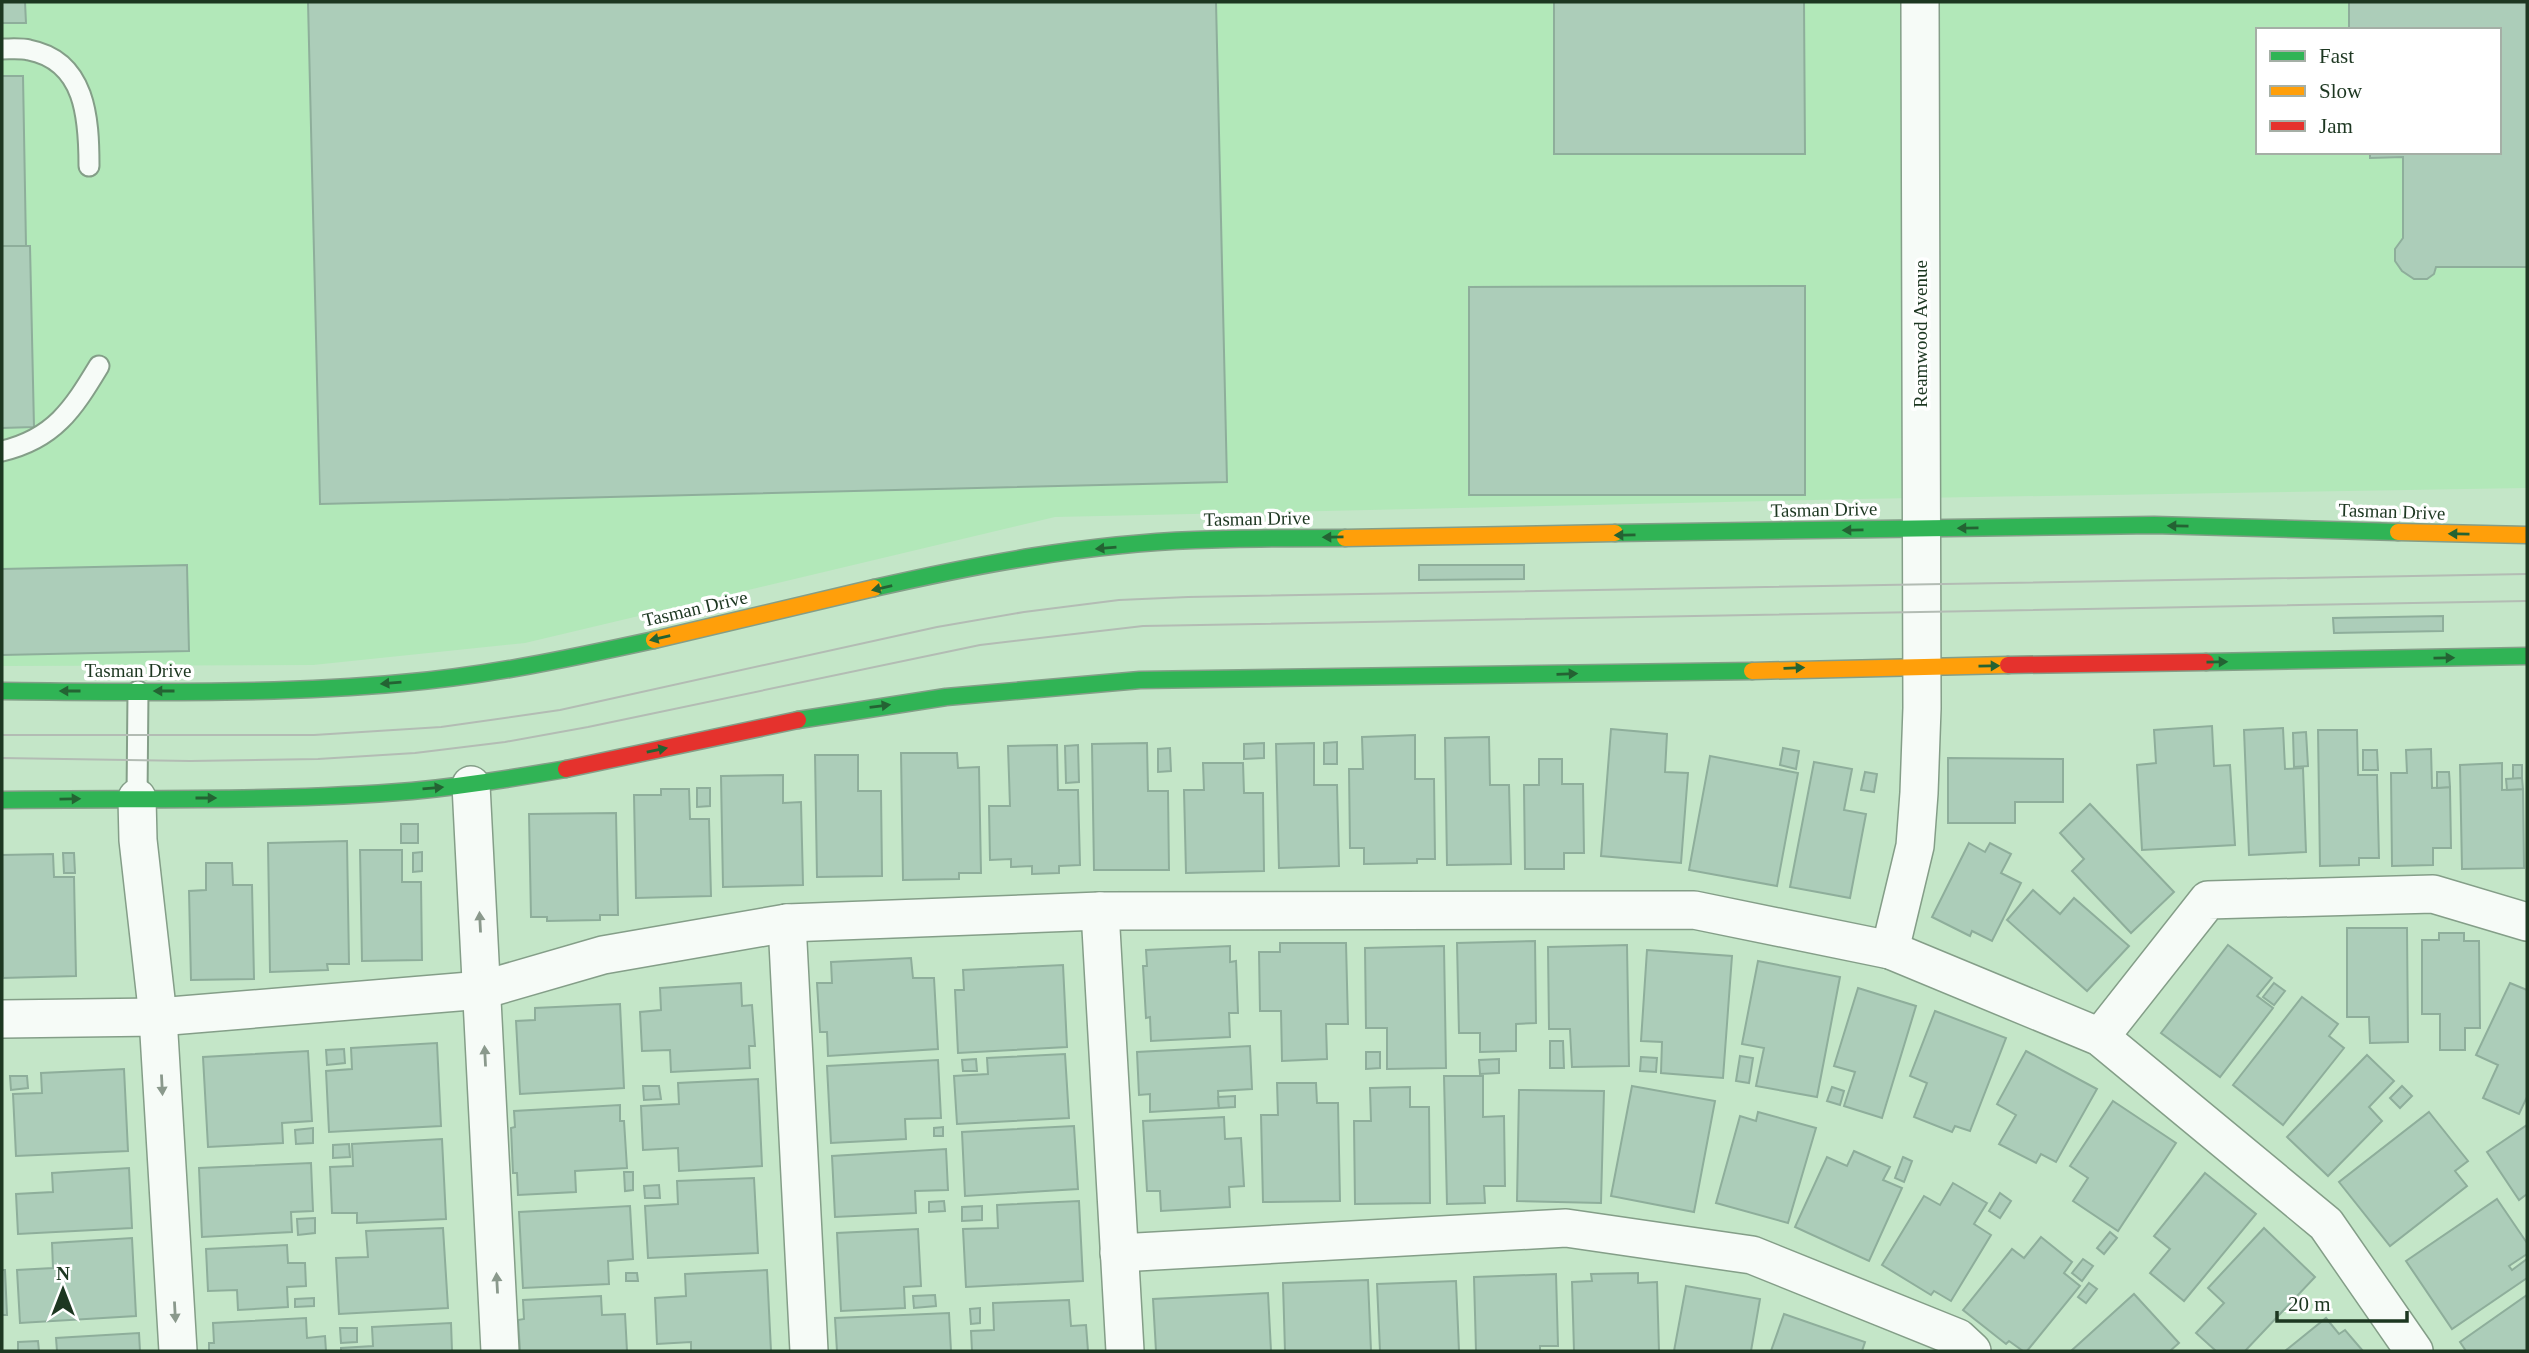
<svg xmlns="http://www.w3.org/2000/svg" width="2529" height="1353" font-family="'Times New Roman',serif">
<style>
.built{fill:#b2e8b9;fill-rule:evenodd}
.building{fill:#accdb9;stroke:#8eae9b;stroke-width:2}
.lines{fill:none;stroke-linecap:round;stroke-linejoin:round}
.lane-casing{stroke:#849e88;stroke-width:23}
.street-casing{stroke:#849e88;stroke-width:40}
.fast-casing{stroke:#849e88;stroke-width:19}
.slow-casing{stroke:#849e88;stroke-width:19}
.jam-casing{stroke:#849e88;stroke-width:19}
.lane{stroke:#f6fbf7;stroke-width:19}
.street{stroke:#f6fbf7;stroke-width:37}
.fast{stroke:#30b455;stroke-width:16}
.slow{stroke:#ff9f0a;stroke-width:16}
.jam{stroke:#e5322d;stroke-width:16}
.tram{stroke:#b3bcb4;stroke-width:2}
.oneway{fill:#246333}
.oneway2{fill:#8a998c}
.labels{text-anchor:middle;stroke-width:7;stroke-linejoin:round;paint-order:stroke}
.street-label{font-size:19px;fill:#1d3721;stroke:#fff}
</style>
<rect width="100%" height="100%" fill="#c4e6c8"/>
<!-- built -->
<path class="built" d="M2,2H2527V488L1858,499L1055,517L525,643L313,665L2,666ZM2258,30H2499V152H2258Z"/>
<!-- building -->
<g class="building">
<path d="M2,2H25L26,23H2Z"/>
<path d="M308,2H1216L1227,482L320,504Z"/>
<path d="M1554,2H1804L1805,154H1554Z"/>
<path d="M2349,2H2527V267H2436L2434,274L2427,279H2414L2402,271L2395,261V249L2403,238V157L2370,158V152H2499V30H2349Z"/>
<path d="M2,76H23L26,246H2Z"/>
<path d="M2,246H30L34,427L2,428Z"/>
<path d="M1805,286V495H1469V287Z"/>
<path d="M187,565L189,651L2,655V569Z"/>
<path d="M1419,565H1524V579L1419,580Z"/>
<path d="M2443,616V631L2334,633L2333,618Z"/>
<path d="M2212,726L2214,766L2230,765L2235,845L2142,850L2137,765L2156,763L2154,730Z"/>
<path d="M2283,728L2285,769L2303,768L2306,852L2249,855L2244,730Z"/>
<path d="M1611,729L1667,734L1665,772L1688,773L1681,863L1601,856Z"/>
<path d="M2318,730H2357L2358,775H2377L2379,858H2359V865L2320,866Z"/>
<path d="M2306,732L2308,766L2294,767L2293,733Z"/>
<path d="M1415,735V779H1434L1435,859H1417V863L1364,864V848H1350L1349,769H1363L1362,737Z"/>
<path d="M1489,737L1490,785H1509L1511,864L1447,865L1445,738Z"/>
<path d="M1337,742V764H1324V743Z"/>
<path d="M1147,743L1148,791H1168L1169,870H1094L1092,744Z"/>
<path d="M1264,743V758L1244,759V744Z"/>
<path d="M1314,743V785H1337L1339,866L1279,868L1276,744Z"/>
<path d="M1057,745L1058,790H1078L1080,865L1059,866V873L1032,874V866L1011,867V859L990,860L989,806H1010L1008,746Z"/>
<path d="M1078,745L1079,782L1066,783L1065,746Z"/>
<path d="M1170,748L1171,771L1158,772V749Z"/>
<path d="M1783,748L1799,751L1796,769L1780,765Z"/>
<path d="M2431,749L2432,788L2450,787L2451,848H2433V865L2392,866L2391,773H2407L2406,750Z"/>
<path d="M2363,750H2377L2378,770H2363Z"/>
<path d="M901,753H957L958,768L979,767L981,873H959V879L903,880Z"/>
<path d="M815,755H858V791H881L882,876L817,877Z"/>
<path d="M1710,756L1798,773L1777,886L1689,870Z"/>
<path d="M1948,758L2063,759V802H2015V823H1948Z"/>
<path d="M1539,759H1562V784H1583L1584,853H1564V869H1525L1524,785H1539Z"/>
<path d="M1814,762L1852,769L1844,810L1866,814L1850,898L1790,887Z"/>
<path d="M1203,763H1243L1244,793H1263L1264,871L1186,873L1184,790H1204Z"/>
<path d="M2502,763V790L2523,789L2524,868L2462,869L2460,765Z"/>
<path d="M2513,765H2522V778L2513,779Z"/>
<path d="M1865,772L1877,774L1874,792L1861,790Z"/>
<path d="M2437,772H2449L2450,787L2437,788Z"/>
<path d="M783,775V803L801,802L803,885L723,887L721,776Z"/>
<path d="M2522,778L2523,789L2507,790L2506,779Z"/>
<path d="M697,788H710V806L697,807Z"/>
<path d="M661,789H689L690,819H709L711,896L636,898L634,795H661Z"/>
<path d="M2090,804L2174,892L2131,933L2072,871L2084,859L2060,833Z"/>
<path d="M616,813L618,915H600V920L547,921V917H531L529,814Z"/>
<rect x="401" y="824" width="17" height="19"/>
<path d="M347,841L349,964H327L328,970L270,972L268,843Z"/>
<path d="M1969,843L1985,852L1990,843L2011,854L2001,873L2021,883L1992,941L1972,931L1970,936L1932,917Z"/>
<path d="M360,850H402V882H421L422,960L362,961Z"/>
<path d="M422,852V871L413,872V853Z"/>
<path d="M63,853H74L75,873H64Z"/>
<path d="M53,854L54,877H74L76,976L3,978L2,855Z"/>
<path d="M206,863H232L233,885H252L254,979L191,980L189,891L206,890Z"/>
<path d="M2033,890L2060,914L2074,898L2129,946L2087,991L2007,920Z"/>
<path d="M2347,928H2407L2408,1042L2370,1043L2369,1017H2347Z"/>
<path d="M2439,933H2464V941H2479L2480,1028H2465V1050H2440V1014H2422V940H2439Z"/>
<path d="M1535,941L1536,1023L1516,1024V1051L1480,1052V1033H1459L1457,943Z"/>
<path d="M1280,943H1346L1348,1024H1326L1327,1059L1282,1061L1281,1011H1260L1259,952H1280Z"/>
<path d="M1627,945L1629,1066L1572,1067L1570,1029H1549L1548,947Z"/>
<path d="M2228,945L2272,978L2257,996L2273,1008L2220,1077L2161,1033Z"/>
<path d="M1230,946V962L1236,961L1238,1013H1229L1230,1037L1151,1041L1150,1017L1146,1018L1143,966H1147L1146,950Z"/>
<path d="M1444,946L1446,1068L1387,1069V1028H1366L1365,948Z"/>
<path d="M1647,950L1732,956L1723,1078L1661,1073L1662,1042L1641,1041Z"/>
<path d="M911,958L913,978H934L938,1049L828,1056L827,1032H820L817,983H832L831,962Z"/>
<path d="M1758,961L1840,977L1817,1097L1756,1086L1764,1048L1742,1044Z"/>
<path d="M1063,965L1067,1047L958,1053L955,990H964L963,970Z"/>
<path d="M741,983L742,1006L752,1005L755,1046H749L750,1068L671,1072L670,1050L642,1051L640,1012L661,1010L660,988Z"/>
<path d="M2274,983L2285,991L2274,1005L2263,997Z"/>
<path d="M2510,983L2527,990V1097L2519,1114L2483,1098L2498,1065L2476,1055Z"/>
<path d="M1858,988L1916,1006L1882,1118L1844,1106L1855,1072L1834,1066Z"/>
<path d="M2302,997L2338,1024L2329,1036L2344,1048L2283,1125L2233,1085Z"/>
<path d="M620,1004L624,1088L520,1094L516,1021L535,1020V1008Z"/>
<path d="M1935,1011L2006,1038L1970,1131L1955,1126L1952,1132L1914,1117L1927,1083L1910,1076Z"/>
<path d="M1550,1041H1563L1564,1068H1550Z"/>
<path d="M437,1043L441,1126L329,1132L326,1071L352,1069L351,1048Z"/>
<path d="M1250,1046L1252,1089L1218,1091L1219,1108L1150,1112V1094L1139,1095L1137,1052Z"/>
<path d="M344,1049L345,1063L327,1065L326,1050Z"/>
<path d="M308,1051L312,1121L282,1123L283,1143L208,1147L203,1057Z"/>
<path d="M2026,1051L2097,1089L2056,1162L2041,1154L2036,1163L1999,1144L2016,1115L1997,1104Z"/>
<path d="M1366,1052H1380V1068L1366,1069Z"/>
<path d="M1065,1054L1069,1118L957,1124L954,1076L988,1074L987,1058Z"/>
<path d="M2367,1055L2394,1081L2369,1107L2382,1121L2328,1176L2287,1137Z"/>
<path d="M1740,1056L1753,1058L1749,1083L1736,1081Z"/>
<path d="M1641,1057L1657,1058L1656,1072L1640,1071Z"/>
<path d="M976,1059L977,1071H963L962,1060Z"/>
<path d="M1499,1059V1073L1480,1074L1479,1060Z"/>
<path d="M938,1060L941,1118L905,1119L906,1139L831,1143L827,1066Z"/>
<path d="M124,1069L128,1151L16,1156L13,1094L42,1093L41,1073Z"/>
<path d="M10,1076H27L28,1088L11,1090Z"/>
<path d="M1444,1076H1483V1117L1504,1116L1505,1186H1484L1485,1203L1447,1204Z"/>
<path d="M758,1079L762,1166L679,1171L678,1148L643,1150L641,1106L679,1104L678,1083Z"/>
<path d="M1277,1083H1316L1317,1103H1338L1340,1201L1263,1202L1261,1115H1278Z"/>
<path d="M643,1086H659L661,1099L644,1100Z"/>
<path d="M1632,1086L1715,1101L1694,1212L1611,1196Z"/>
<path d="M2402,1086L2412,1096L2400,1108L2390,1098Z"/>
<path d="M1410,1087V1107H1429L1430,1203L1355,1204L1354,1121H1371L1370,1088Z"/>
<path d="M1832,1087L1844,1091L1840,1105L1827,1101Z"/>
<path d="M1519,1090L1604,1091L1601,1203L1517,1201Z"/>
<path d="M1235,1096V1107L1219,1108L1218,1097Z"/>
<path d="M2113,1101L2176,1143L2118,1231L2073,1201L2088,1178L2070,1166Z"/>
<path d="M620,1105V1121H624L627,1168L575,1171L576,1192L518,1195L517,1173H513L511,1128L515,1127L514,1111Z"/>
<path d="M1758,1112L1816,1128L1788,1223L1716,1203L1740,1116L1756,1121Z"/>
<path d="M2429,1112L2468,1161L2455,1171L2467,1186L2390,1246L2339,1182Z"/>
<path d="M1224,1117L1225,1139L1241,1138L1244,1186L1229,1187L1230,1207L1161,1211L1160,1191H1147L1143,1121Z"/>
<path d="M2527,1125V1194L2519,1200L2487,1152Z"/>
<path d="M1074,1126L1078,1189L965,1196L962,1132Z"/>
<path d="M943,1127V1136H934V1128Z"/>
<path d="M313,1128V1143L296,1144L295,1130Z"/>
<path d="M442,1139L446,1219L357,1223V1213H332L330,1167L353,1166L352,1144Z"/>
<path d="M349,1144L350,1157L333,1158V1145Z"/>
<path d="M946,1149L948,1190L915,1191L916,1213L835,1217L832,1156Z"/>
<path d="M1854,1151L1890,1167L1883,1180L1902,1188L1869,1261L1795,1227L1827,1157L1847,1166Z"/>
<path d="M1903,1157L1912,1161L1904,1182L1895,1178Z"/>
<path d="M311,1163L313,1211L291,1212L292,1232L202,1237L199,1168Z"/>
<path d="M129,1168L132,1228L18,1234L16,1194L53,1192L52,1173Z"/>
<path d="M624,1172H633V1190L625,1191Z"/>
<path d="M2205,1173L2256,1214L2184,1301L2150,1273L2170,1249L2154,1236Z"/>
<path d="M754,1178L758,1253L648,1258L645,1206L678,1204L677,1181Z"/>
<path d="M1953,1183L1987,1203L1974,1224L1991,1235L1951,1301L1934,1291L1931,1295L1882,1265L1924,1196L1940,1205Z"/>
<path d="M659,1185L660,1198H645L644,1186Z"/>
<path d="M2000,1193L2011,1201L2000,1218L1989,1211Z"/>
<path d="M2497,1199L2527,1243V1254L2509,1266L2512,1270L2527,1259V1278L2452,1329L2406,1261Z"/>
<path d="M944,1201L945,1211L929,1212V1202Z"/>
<path d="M1079,1201L1083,1281L966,1287L963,1229L998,1228L997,1205Z"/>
<path d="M630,1206L633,1259L608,1261L609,1284L523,1288L519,1212Z"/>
<path d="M982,1206V1220L962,1221V1207Z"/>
<path d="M315,1218V1233L298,1235L297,1219Z"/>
<path d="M443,1228L448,1308L339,1314L336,1258L368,1257L366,1231Z"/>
<path d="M2264,1228L2315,1277L2245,1351H2216L2196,1333L2224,1303L2208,1288Z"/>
<path d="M918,1229L921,1286L904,1287L905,1308L841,1311L837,1233Z"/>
<path d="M2110,1232L2117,1238L2104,1254L2097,1248Z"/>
<path d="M2041,1237L2072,1262L2064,1273L2080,1286L2027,1351H2023L2009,1341L2006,1344L1963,1310L2012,1249L2024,1258Z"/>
<path d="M132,1238L136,1316L20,1323L17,1270L53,1268L52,1243Z"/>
<path d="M287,1245L288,1263H305L306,1286L287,1287L288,1307L238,1310L237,1290L208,1291L206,1249Z"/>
<path d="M2083,1259L2093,1266L2082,1281L2072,1273Z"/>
<path d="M2,1270H5L7,1315H2Z"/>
<path d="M767,1270L771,1351H691V1342L657,1344L655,1298L686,1296L685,1274Z"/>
<path d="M626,1273H637L638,1281H626Z"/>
<path d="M1638,1273V1283L1657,1282L1659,1351H1574L1572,1282L1592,1281L1591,1274Z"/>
<path d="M1556,1274L1558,1346H1540V1351H1476L1474,1277Z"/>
<path d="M1368,1280L1371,1351H1285L1283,1283Z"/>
<path d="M1456,1281L1459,1351H1380L1377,1284Z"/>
<path d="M2089,1283L2097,1289L2086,1303L2078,1297Z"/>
<path d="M1686,1286L1760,1299L1751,1351H1674Z"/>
<path d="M1268,1293L1271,1351H1156L1153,1299Z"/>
<path d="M2134,1294L2179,1343L2170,1351H2071Z"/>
<path d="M935,1295L936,1306L914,1308L913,1296Z"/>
<path d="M2527,1295V1351H2466L2460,1342Z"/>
<path d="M601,1296L602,1315L625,1314L627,1351H520L518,1320L524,1319L523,1300Z"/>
<path d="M314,1298V1306L295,1307V1299Z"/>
<path d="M1069,1300L1071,1326L1086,1325L1088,1351H972L971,1331L994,1330L993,1303Z"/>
<path d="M980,1308V1323L971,1324L970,1309Z"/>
<path d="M949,1313L951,1351H837L835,1318Z"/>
<path d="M1784,1314L1865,1342L1862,1351H1771Z"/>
<path d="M306,1318L307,1338L325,1336L326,1351H209V1343H214L213,1323Z"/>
<path d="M2326,1318L2339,1334L2345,1330L2363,1351H2285Z"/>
<path d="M451,1323L452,1351H341V1348L373,1346L372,1327Z"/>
<path d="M340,1328H357V1342L341,1343Z"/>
<path d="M139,1333L140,1351H57L56,1338Z"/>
<path d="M38,1341L39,1351H18V1342Z"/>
</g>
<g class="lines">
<!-- lane casing -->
<g class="lane-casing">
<g id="lane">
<path d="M2,49C11,49 21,48 29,50C86,61 89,119 89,166"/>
<path d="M2,451C54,439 73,409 99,366"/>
<path d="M137,798L138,691"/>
</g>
</g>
<!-- street casing -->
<g class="street-casing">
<g id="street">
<path d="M471,785L500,1351"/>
<path d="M137,798L138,840L158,1017L178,1351"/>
<path d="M1100,911L1125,1351"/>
<path d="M787,923L809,1351"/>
<path d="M1890,950L1915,846L1919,793L1922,708L1920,2"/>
<path d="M2,1019L158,1017L482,990L603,955L787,923L1100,911L1694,910L1890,950L2100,1037L2326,1224L2414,1351"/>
<path d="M2100,1037L2208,900L2433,894L2527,922"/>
<path d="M1119,1253L1566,1228L1752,1255L1958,1338L1972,1351"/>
</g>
</g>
<!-- fast casing -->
<g class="fast-casing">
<g id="fast">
<path d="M1615,533L2154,525L2398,532"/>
<path d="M874,588C979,564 1087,544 1195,540C1245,538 1295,538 1345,538"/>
<path d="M2206,662L2527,656"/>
<path d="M2,691C135,692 269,695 402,683C487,676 571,658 654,640"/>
<path d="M798,720L946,697L1140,680L1752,671"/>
<path d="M2,800C139,798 276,802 412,791C464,786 515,778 566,769"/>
</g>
</g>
<!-- slow casing -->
<g class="slow-casing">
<g id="slow">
<path d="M2398,532L2527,535"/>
<path d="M1345,538L1615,533"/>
<path d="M654,640L874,588"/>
<path d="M1752,671L2008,665"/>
</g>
</g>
<!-- jam casing -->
<g class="jam-casing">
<g id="jam">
<path d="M2008,665L2206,662"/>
<path d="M566,769L798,720"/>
</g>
</g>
<!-- lane -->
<use href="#lane" class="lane"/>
<!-- street -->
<use href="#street" class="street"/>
<!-- fast -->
<use href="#fast" class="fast"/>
<!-- slow -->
<use href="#slow" class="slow"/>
<!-- jam -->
<use href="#jam" class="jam"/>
<!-- tram -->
<g class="tram">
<path d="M2,735H314L441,727L560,710L937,627L1024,612L1119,600L1188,597L2527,574"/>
<path d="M2,758L190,761L318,759L415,753L505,742L588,727L980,645L1143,626L2527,601"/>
</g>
</g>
<!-- one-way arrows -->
<defs><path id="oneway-solid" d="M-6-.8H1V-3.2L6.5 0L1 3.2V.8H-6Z" transform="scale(1.75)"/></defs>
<g class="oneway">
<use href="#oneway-solid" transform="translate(2178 526) rotate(-179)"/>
<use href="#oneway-solid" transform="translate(1968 528) rotate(179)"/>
<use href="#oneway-solid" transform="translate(1853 530) rotate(179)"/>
<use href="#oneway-solid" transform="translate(2459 534) rotate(-179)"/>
<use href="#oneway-solid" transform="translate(1625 535) rotate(179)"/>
<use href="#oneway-solid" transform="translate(1333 537) rotate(179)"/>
<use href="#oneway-solid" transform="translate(1106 548) rotate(175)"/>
<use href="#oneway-solid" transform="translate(882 588) rotate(167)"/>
<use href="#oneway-solid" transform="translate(660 638) rotate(167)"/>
<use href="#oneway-solid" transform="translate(2444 658) rotate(-1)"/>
<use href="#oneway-solid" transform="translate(2217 662) rotate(-1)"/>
<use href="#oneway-solid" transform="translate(1989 666) rotate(-1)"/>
<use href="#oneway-solid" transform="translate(1794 668) rotate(-2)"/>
<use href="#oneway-solid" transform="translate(1567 674) rotate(-2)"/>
<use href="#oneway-solid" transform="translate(391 683) rotate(175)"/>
<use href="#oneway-solid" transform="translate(70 691) rotate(180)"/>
<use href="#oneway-solid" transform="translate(164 691) rotate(180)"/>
<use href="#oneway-solid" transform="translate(880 706) rotate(-7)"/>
<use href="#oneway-solid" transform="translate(657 750) rotate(-12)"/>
<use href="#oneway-solid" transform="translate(433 788) rotate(-5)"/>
<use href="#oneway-solid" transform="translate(206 798)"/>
<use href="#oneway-solid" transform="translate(70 799) rotate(-1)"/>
</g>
<g class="oneway2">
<use href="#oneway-solid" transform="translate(480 922) rotate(-93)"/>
<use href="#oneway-solid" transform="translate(485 1056) rotate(-93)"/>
<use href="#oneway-solid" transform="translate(162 1085) rotate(87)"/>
<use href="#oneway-solid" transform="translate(497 1283) rotate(-93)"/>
<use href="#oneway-solid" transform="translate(175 1312) rotate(87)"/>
</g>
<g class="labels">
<!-- street labels -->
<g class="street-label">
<text transform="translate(1920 334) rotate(-90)" y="7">Reamwood Avenue</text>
<text transform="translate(1824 509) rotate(-1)" y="7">Tasman Drive</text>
<text transform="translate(2392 511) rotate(2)" y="7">Tasman Drive</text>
<text transform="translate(1257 518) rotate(-1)" y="7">Tasman Drive</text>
<text transform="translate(695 608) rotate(-13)" y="7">Tasman Drive</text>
<text x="138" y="677">Tasman Drive</text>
</g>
</g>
<!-- border -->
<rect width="2529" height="1353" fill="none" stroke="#1d3721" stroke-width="7"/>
<!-- legend -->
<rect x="2256" y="28" width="245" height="126" fill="#ffffff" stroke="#a5afa6" stroke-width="2"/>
<rect x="2270" y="51" width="35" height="10" fill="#30b455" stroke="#a5afa6" stroke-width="2"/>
<text x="2319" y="63" font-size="21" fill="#1d3721">Fast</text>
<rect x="2270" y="86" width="35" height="10" fill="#ff9f0a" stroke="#a5afa6" stroke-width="2"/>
<text x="2319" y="98" font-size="21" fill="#1d3721">Slow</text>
<rect x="2270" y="121" width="35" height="10" fill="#e5322d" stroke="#a5afa6" stroke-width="2"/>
<text x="2319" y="133" font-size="21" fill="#1d3721">Jam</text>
<!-- north arrow -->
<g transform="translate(63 1290)" stroke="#ffffff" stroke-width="5" paint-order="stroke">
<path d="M0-5L12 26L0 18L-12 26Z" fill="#1d3721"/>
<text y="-10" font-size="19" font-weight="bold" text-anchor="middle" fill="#1d3721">N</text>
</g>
<!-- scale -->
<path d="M2277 1311v10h130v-10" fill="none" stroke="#1d3721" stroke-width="3.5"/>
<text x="2288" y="1311" font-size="21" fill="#1d3721" stroke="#ffffff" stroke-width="5" paint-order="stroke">20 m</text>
</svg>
